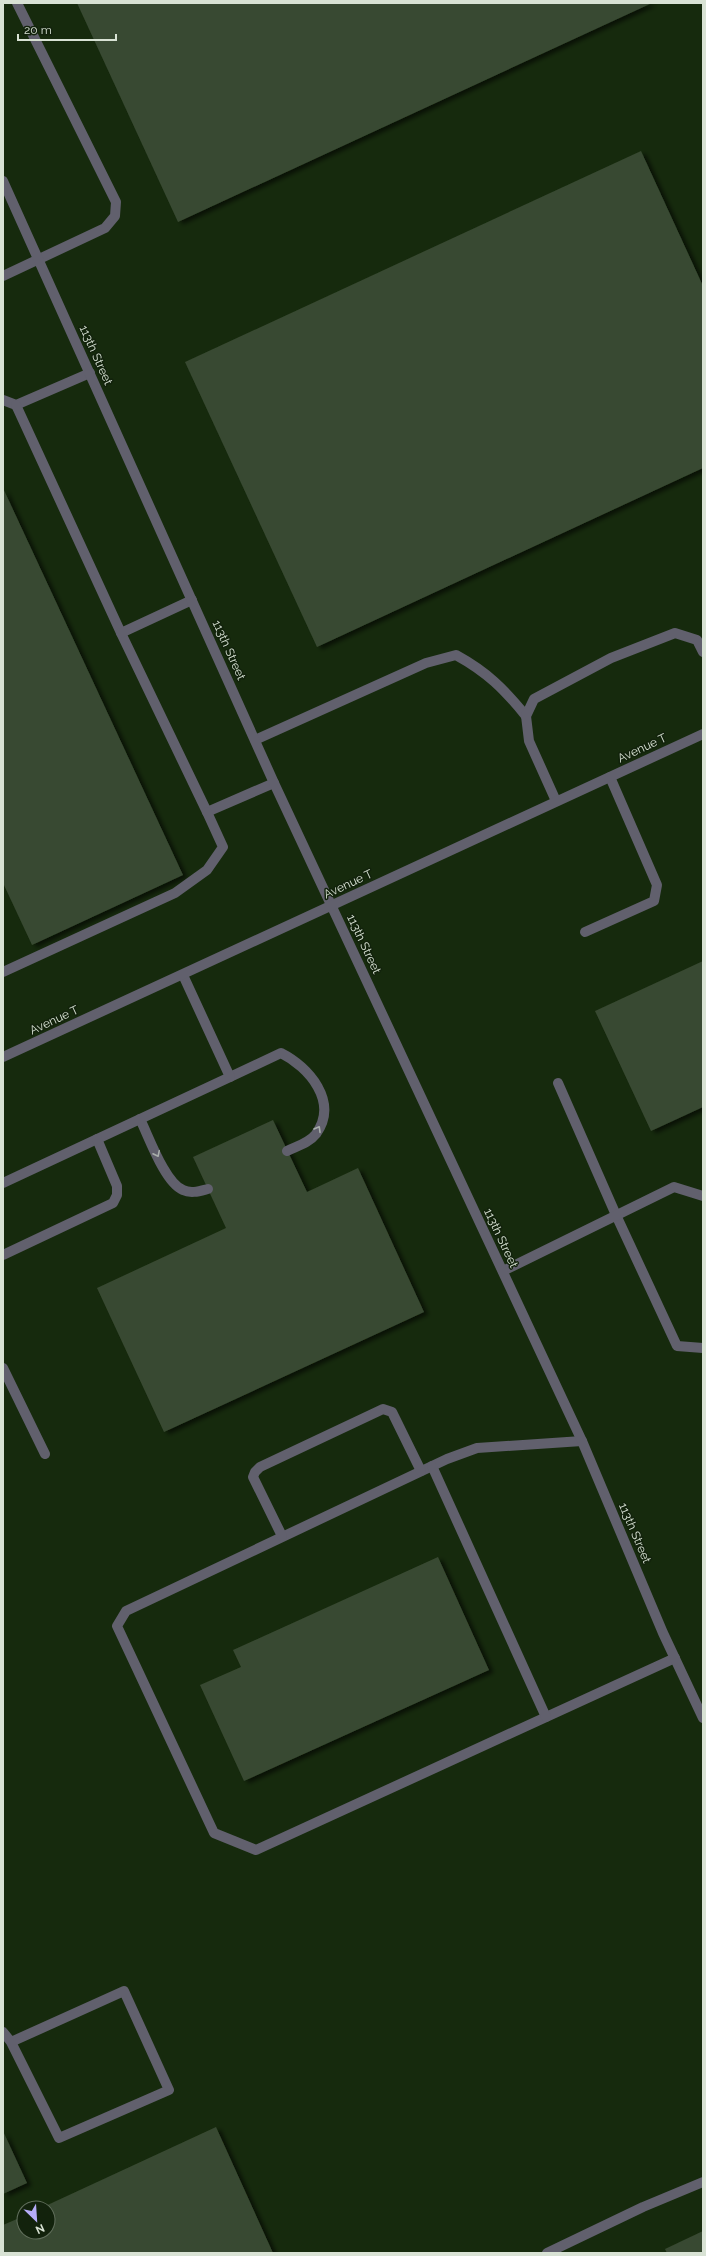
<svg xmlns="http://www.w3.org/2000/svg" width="706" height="2256" font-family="Raleway,sans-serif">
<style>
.built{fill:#162a0d;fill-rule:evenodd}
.building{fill:#384931;filter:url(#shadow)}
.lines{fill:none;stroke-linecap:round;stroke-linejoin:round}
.lane{stroke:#61606d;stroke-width:10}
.street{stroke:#61606d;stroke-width:10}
.oneway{stroke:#a8aeab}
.labels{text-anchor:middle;stroke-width:3;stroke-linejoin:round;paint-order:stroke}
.street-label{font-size:12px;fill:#d8e2d4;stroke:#12220c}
</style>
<defs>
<filter id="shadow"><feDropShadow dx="4.5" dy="2.5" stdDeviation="2" flood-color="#0009"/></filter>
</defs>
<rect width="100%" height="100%" fill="#12220c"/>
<!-- built -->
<path class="built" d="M3,3H703V2253H3ZM24,2208H48V2232H24Z"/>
<!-- building -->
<g class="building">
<path d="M77,3H652L178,222Z"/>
<path d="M641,151L703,286V468L317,647L185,362Z"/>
<path d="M3,488L183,875L32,945L3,883Z"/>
<path d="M703,961V1107L651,1131L595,1011Z"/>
<path d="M273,1120L307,1192L358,1168L424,1312L164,1432L97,1288L226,1228L193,1157Z"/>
<path d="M438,1557L489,1670L244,1781L200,1685L241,1667L233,1650Z"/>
<path d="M216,2127L273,2253H3V2225L24,2216V2232H48V2208H41Z"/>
<path d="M3,2131L27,2183L3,2194Z"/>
<path d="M703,2231V2253H667L665,2249Z"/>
</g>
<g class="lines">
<!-- lane -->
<g class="lane">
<path d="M3,276L105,228L115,216L116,202L17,3"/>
<path d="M3,400L16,405L90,373"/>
<path d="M16,405L121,633L207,812L274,783"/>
<path d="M121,633L192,600"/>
<path d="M255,740L426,663L456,655C487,672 504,689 526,716"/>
<path d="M556,801L529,741L526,716L534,699L611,658L675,633L697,640L703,652"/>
<path d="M585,932L654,901L657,885L610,777"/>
<path d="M3,972L175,893L207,870L223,847L207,812"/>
<path d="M230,1077L281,1053C309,1067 339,1102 316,1134C309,1143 297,1146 287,1151"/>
<path d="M558,1083L616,1215L677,1346L703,1348"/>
<path d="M140,1119C149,1137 165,1183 183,1190C191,1194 200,1191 208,1189"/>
<path d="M3,1183L230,1077L183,975"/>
<path d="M3,1255L113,1203L117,1195V1186L97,1139"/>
<path d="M503,1271L674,1187L703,1196"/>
<path d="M3,1368L45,1454"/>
<path d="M582,1441L477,1448L447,1459L126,1611L117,1626L214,1833L256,1850L675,1658"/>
<path d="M432,1466L546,1717"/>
<path d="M282,1536L253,1477L255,1472L260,1467L383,1409L392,1412L421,1471"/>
<path d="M3,2032L11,2042L59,2138L169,2090L124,1991L11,2042"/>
<path d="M547,2253L643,2207L703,2182"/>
</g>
<!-- street -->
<g class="street">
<path d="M3,181L274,783L582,1441L663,1633L703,1718"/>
<path d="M3,1057L703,734"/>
</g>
</g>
<!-- one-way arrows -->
<defs><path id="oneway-chevron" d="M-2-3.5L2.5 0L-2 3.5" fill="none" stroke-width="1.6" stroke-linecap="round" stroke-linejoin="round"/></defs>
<g class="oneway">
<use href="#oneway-chevron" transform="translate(318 1129) rotate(-60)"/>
<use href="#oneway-chevron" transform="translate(157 1154) rotate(64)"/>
</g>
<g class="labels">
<!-- street labels -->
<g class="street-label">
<text transform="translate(96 355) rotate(66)" y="4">113th Street</text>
<text transform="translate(229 650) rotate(66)" y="4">113th Street</text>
<text transform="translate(642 748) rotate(-25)" y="4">Avenue T</text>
<text transform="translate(348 884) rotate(-25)" y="4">Avenue T</text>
<text transform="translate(364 944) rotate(65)" y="4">113th Street</text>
<text transform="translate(54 1020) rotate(-25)" y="4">Avenue T</text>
<text transform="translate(501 1238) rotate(65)" y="4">113th Street</text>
<text transform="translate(635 1533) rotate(67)" y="4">113th Street</text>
</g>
</g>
<!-- border -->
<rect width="706" height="2256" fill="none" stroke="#d8e2d4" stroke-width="8"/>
<!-- north arrow -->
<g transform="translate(36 2220) rotate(155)"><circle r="19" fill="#12220c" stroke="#616f5c"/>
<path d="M0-3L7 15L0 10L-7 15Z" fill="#b5acf8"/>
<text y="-6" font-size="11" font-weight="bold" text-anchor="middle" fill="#d8e2d4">N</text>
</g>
<!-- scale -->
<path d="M18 34v6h98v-6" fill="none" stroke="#d8e2d4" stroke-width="2"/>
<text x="24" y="34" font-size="12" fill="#d8e2d4" stroke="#12220c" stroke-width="3" paint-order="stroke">20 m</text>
</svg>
